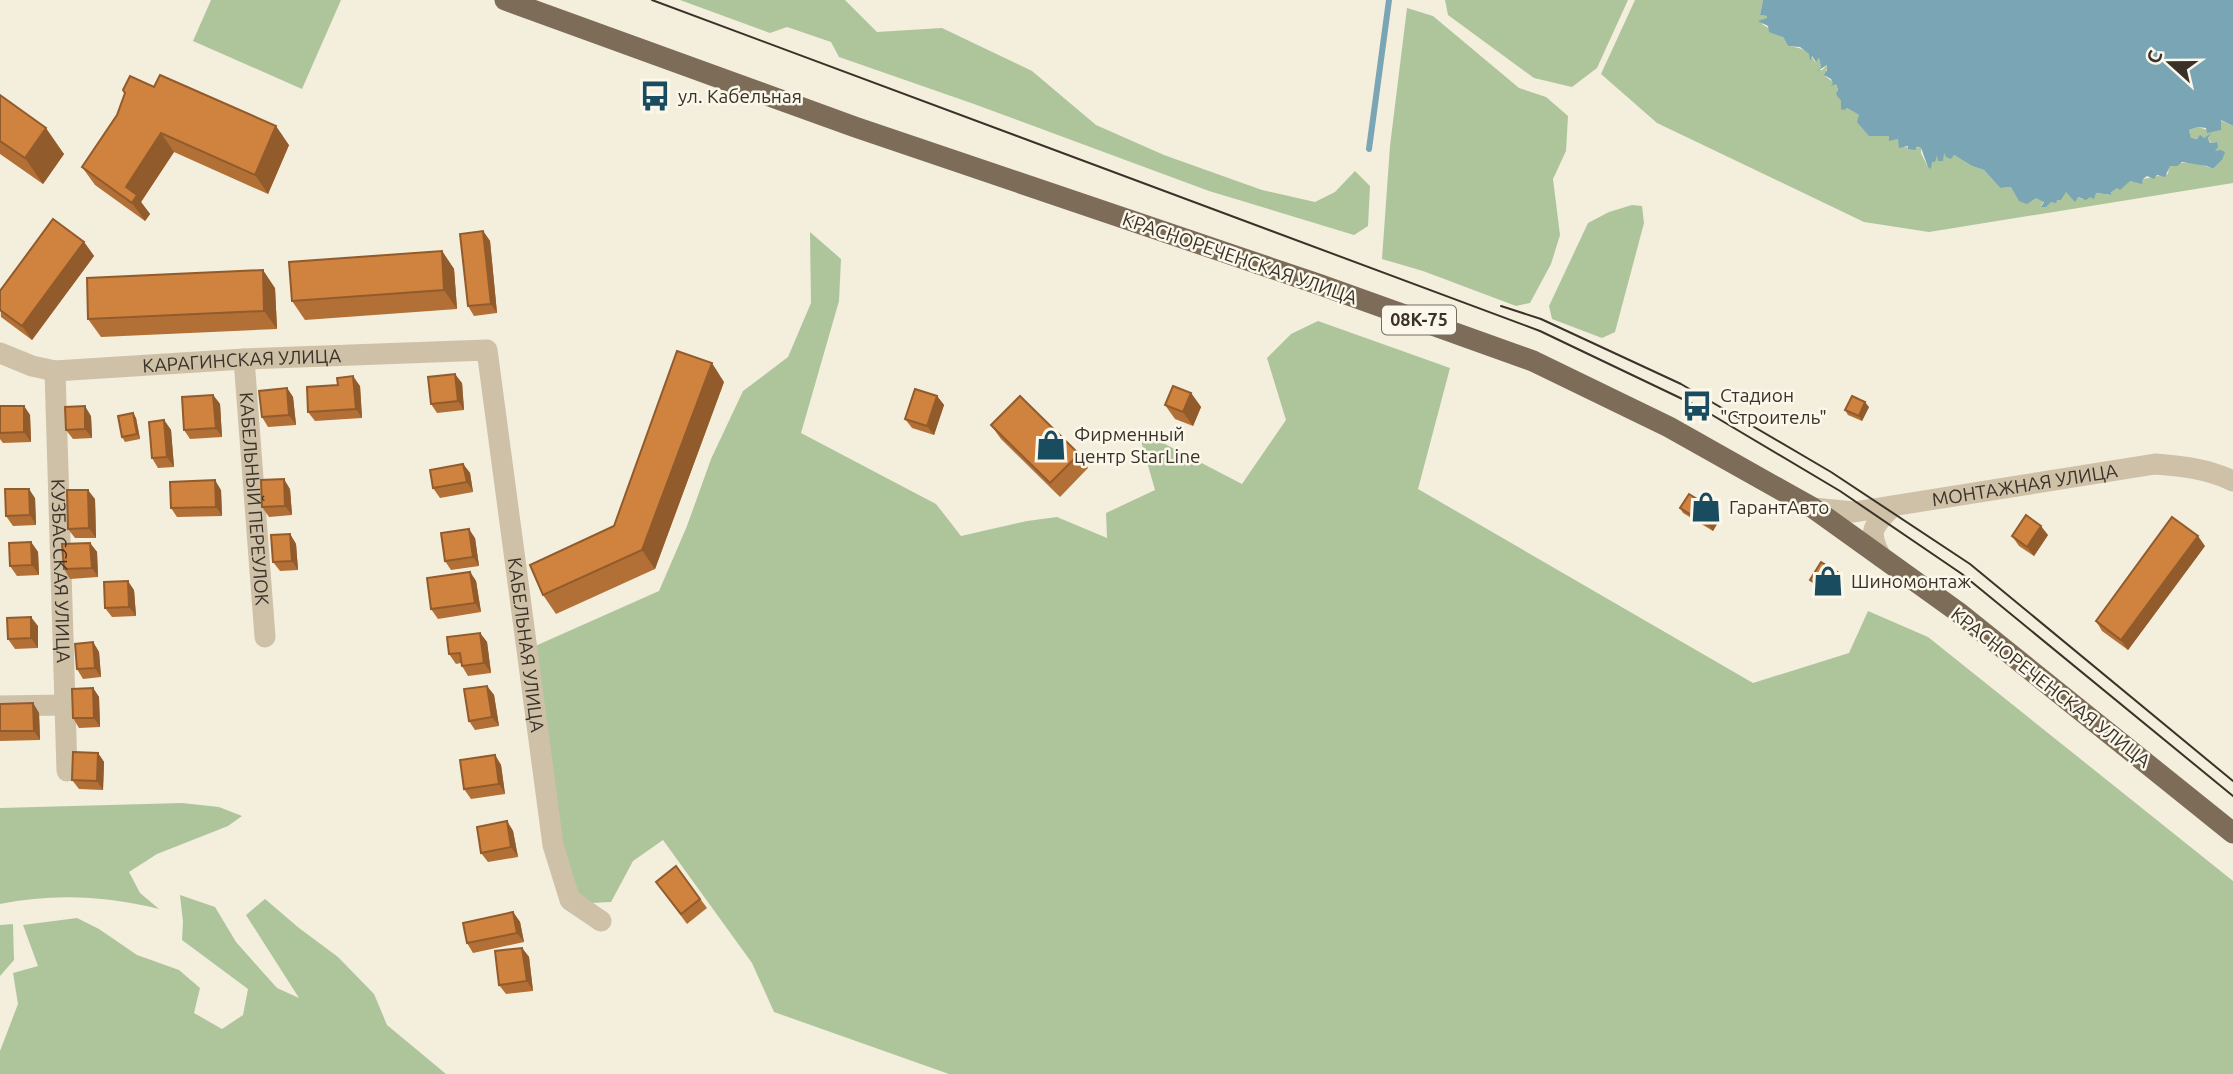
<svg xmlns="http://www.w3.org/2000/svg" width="2233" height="1074" font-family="Ubuntu,sans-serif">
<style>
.green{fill:#aec59b}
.water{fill:#79a5b4}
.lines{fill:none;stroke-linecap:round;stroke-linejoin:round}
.stream{stroke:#79a5b4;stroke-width:6}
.minor{stroke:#cec1a7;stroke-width:21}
.major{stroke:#7d6d58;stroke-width:21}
.tram{stroke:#3a3228;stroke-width:2}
.wall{fill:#b37036}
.shaded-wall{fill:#925b2c}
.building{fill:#d0823f;stroke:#925b2c;stroke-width:2}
.labels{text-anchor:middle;stroke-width:5;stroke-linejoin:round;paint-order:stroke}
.shield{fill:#fbf7ea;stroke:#746d62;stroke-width:2}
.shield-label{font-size:18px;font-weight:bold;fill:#3a3228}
.poi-label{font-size:19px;fill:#3a3228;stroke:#fbf7ea;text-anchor:start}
.street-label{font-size:19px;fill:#3a3228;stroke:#fbf7ea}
</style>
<rect width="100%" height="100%" fill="#f4eedd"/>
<!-- green -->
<g class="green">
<path d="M211,0H341L302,89L193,41Z"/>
<path d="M680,0H845L877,32L942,28L1032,71L1096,125L1164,155L1262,190L1315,202L1335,192L1355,171L1370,186L1368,226L1354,235L1209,191L974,104L839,57L831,42L787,27L770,33Z"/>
<path d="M1445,0H1628L1597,68L1572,87L1534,78L1448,15Z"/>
<path d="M1635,0H1763L1760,15L1767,16L1768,19L1762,24L1783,37L1788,46C1800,47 1810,51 1815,62L1819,58L1821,67L1818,70H1822L1828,64L1825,76L1836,84L1841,101L1847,108L1859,115L1877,136H1890L1889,140L1898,139L1903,147L1921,148V153L1928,167L1938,154L1939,156L1944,153L1947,156L1954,155L1972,166L1984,170L2000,188L2011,187L2032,201L2036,197L2044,201L2041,206L2057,199L2066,192L2082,199L2095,193L2112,195L2111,191L2130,181L2142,183L2143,179L2168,174L2169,165C2184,161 2199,162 2213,169L2222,160L2214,152L2216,142L2211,143L2208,138L2210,134L2204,138L2191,139L2189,130L2198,127L2211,131L2220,130V120L2233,126V183L1929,232L1864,222L1657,123L1601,74Z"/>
<path d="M1407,8L1433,16L1519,88L1546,97L1568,116L1566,151L1553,179L1560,235L1551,264L1530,303L1516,306L1423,271L1382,259L1390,146Z"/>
<path d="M1632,205L1642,206L1644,223L1615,332L1602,338L1552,319L1549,306L1588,223L1609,212Z"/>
<path d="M810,232L841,259L839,301L801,433L936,504L961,536L1027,521L1057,517L1107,538L1106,513L1155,490L1138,430L1242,484L1286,420L1267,358L1291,334L1318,321L1450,368L1418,489L1753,683L1849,653L1868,611L1928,637L2233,881V1074H949L774,1012L752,963L663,840L633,861L611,902L591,903L576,891L559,839L533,647L659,591L687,526L711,459L743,391L788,357L811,303Z"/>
<path d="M182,803L219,807L242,816L228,826L157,854L129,872L140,893L159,909C107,896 53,893 0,904V808Z"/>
<path d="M180,895L215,907L236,942L277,988L299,998L246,915L265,899L299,928L338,957L374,994L387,1025L446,1074H0V1051L18,1004L13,973L38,966L23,925L77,918L99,929L137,955L179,970L200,988L194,1013L222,1029L243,1015L248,989L182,940L183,922Z"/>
<path d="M13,924L14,960L0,976V925Z"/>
</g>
<!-- water -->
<path class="water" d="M1763,0H2233V126L2221,120V130L2207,133L2206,128L2198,127L2189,130L2191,138L2197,139L2200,135L2204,138L2211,133L2208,138L2210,143L2217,142L2218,147L2215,151L2221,150L2225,152L2222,160L2213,169L2207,166L2182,162L2177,166H2170L2165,177L2157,175L2154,179L2147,176L2143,179L2142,184L2130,181L2120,190L2117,188L2111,192L2112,195L2096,193L2094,199L2090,197L2086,200L2078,197L2075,202L2066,192L2061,200H2057L2056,203L2051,202L2046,207H2041L2044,202L2036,198L2027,204L2019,201L2011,187L2000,188L1984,170L1972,166L1954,155L1951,159L1946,157L1944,153L1943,161H1938L1937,155L1935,162H1932L1931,169L1928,167L1921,148L1917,147L1915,150L1908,149V146L1899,148L1898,139L1889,141V136H1869L1857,122L1859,115L1847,108L1844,110L1841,109V101L1836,94L1838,90L1836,84L1831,86L1833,83L1831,79L1824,75L1827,70V65L1816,72L1821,67L1819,58L1816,62L1812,56L1810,61L1809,54L1800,47L1788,46L1783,37L1769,32L1768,26L1758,21L1767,18V16L1760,15Z"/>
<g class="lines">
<!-- stream -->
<path class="stream" d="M1369,149L1389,0"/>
<!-- minor -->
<g class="minor">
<path id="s1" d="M0,353L32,366L55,371L244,359L487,350L553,845L570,900L601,921"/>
<path id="s2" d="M244,359L265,637"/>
<path id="s3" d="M55,371L67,771"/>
<path id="s4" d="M1813,508L1854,512L2155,464C2183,466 2208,469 2233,481"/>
<path d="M1881,557C1867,530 1873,527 1892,507"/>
<path d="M0,706L64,705"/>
</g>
<!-- major -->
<path class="major" d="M505,0L855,127L1318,284L1533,361L1669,427L1813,508L1958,612L2233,833"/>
<!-- tram -->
<g class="tram">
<path d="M652,0L1540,331L1697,406L1840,491L1962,574L2233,796"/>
<path d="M1501,306L1541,319L1681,384L1831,472L1970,564L2233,781"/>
</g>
</g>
<!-- wall -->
<g class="wall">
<path d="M0,95L64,154L43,184L0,154Z"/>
<path d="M117,115L289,145L268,194L174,152L141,202L150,214L145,221L95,185L82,167Z"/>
<path d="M483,231L490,241L497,313L474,316L468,306Z"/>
<path d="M84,242L94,256L32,340L1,317L0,291Z"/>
<path d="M442,251L454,269L457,309L305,320L292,301Z"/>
<path d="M275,288L277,329L101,337L88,319Z"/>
<path d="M724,382L655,569L556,614L543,595L614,526Z"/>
<path d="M462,383L464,410L437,413L431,404Z"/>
<path d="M360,386L362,418L315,421L308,412Z"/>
<path d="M287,388L293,397L296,425L268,427L262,417Z"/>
<path d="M1191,393L1201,407L1193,426L1175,419L1165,405Z"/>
<path d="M213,395L220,404L222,437L190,439L184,430Z"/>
<path d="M937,396L944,405L934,435L912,428L905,419Z"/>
<path d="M0,406H24L30,415L31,442L3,443L0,439Z"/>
<path d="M1869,407L1862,421L1848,415L1845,410Z"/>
<path d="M133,413L136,418L140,439L125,442L122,437Z"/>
<path d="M91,416L92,438L73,439L66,430Z"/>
<path d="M164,420L171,430L174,467L158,468L152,458Z"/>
<path d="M991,425L1079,454L1088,468L1060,497L1001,439Z"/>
<path d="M463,464L470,473L473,492L440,498L433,488Z"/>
<path d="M290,489L292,515L269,517L262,507Z"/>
<path d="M221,490L222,516L177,517L171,508Z"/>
<path d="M35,498L36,525L13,526L6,516Z"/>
<path d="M95,499L96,538H75L68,529Z"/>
<path d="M1680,508L1718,512L1721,517L1713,531L1683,513Z"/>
<path d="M290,534L296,544L298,570L280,571L273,562Z"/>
<path d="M2048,535L2034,556L2019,546L2012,536Z"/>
<path d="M475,538L479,566L451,570L445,561Z"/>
<path d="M31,542L38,552L39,575L17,576L10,566Z"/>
<path d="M90,543L97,552L98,577L70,579L64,569Z"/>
<path d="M2205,546L2128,650L2102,631L2096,621Z"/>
<path d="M470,572L476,581L481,612L438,619L431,609Z"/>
<path d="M1839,573L1843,577L1832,596L1814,585L1810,580Z"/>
<path d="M134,590L136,616L112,617L105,608Z"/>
<path d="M38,626V648L15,649L8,639Z"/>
<path d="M480,633L487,642L491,673L468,676L462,666L461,663L456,664L449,654Z"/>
<path d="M93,642L99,652L101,677L83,679L77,669Z"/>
<path d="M487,686L494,695L499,726L475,730L469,721Z"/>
<path d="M93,688L99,697L100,727L79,728L73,718Z"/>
<path d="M33,703L39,713L40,740L0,741V704Z"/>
<path d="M98,753L104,762L103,790L79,789L72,780Z"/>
<path d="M495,755L501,765L505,794L471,799L464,789Z"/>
<path d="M507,821L513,831L518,857L488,862L481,853Z"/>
<path d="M676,866L707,908L687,924L656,882Z"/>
<path d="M513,912L520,922L524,942L473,953L467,943Z"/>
<path d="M522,948L529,957L533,991L506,994L499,985Z"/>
</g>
<!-- shaded-wall -->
<g class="shaded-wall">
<path d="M276,126L289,145L268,194L255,175Z"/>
<path d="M46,128L64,154L43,184L25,158Z"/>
<path d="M161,133L174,152L141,202L150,214L145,221L132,203L126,187Z"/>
<path d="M483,231L490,241L497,313L491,304Z"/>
<path d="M84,242L94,256L32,340L22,326Z"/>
<path d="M442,251L454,269L457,309L444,290Z"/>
<path d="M263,270L275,288L277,329L264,311Z"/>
<path d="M712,363L724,382L655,569L642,550Z"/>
<path d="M455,374L462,383L464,410L458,401Z"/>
<path d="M353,376L360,386L362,418L356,409Z"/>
<path d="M287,388L293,397L296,425L289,415Z"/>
<path d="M1191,393L1201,407L1193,426L1183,412Z"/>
<path d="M213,395L220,404L222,437L216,428Z"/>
<path d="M937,396L944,405L934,435L927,426Z"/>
<path d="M1865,402L1869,407L1862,421L1859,416Z"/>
<path d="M24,406L30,415L31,442L24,432Z"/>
<path d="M85,406L91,416L92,438L85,429Z"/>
<path d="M133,413L136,418L140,439L137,434Z"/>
<path d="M164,420L171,430L174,467L167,457Z"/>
<path d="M463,464L470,473L473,492L467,482Z"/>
<path d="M284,479L290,489L292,515L285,506Z"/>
<path d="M215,480L221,490L222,516L216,507Z"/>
<path d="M29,489L35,498L36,525L30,515Z"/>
<path d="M88,490L95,499L96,538L89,528Z"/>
<path d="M1718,512L1721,517L1713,531L1709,526Z"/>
<path d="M2041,526L2048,535L2034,556L2027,547Z"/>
<path d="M469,529L475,538L479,566L473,557Z"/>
<path d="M290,534L296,544L298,570L292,561Z"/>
<path d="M2198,536L2205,546L2128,650L2121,640Z"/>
<path d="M31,542L38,552L39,575L32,565Z"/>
<path d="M90,543L97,552L98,577L92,568Z"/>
<path d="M470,572L476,581L481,612L475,603Z"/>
<path d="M1839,573L1843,577L1832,596L1829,591Z"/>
<path d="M128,581L134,590L136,616L129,607Z"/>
<path d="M31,617L38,626V648L31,638Z"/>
<path d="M480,633L487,642L491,673L484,663Z"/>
<path d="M93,642L99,652L101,677L95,668Z"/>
<path d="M487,686L494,695L499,726L492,717Z"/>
<path d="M93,688L99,697L100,727L94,718Z"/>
<path d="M33,703L39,713L40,740L34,731Z"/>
<path d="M98,753L104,762L103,790L97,781Z"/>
<path d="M495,755L501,765L505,794L499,784Z"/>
<path d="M507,821L513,831L518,857L511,847Z"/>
<path d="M513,912L520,922L524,942L517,933Z"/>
<path d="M522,948L529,957L533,991L527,981Z"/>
</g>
<!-- building -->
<g class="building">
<path d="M160,75L276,126L255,175L161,133L126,187L137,195L132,203L82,167L117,115L125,93L123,90L130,76L154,87Z"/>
<path d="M0,95L46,128L25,158L0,141Z"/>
<path d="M53,219L84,242L22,326L0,310V291Z"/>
<path d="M483,231L491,304L468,306L460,234Z"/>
<path d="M442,251L444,290L292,301L289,262Z"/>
<path d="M263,270L264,311L88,319L87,278Z"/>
<path d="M677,351L712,363L642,550L543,595L530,565L614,526Z"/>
<path d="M455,374L458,401L431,404L428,377Z"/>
<path d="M353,376L356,409L308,412L307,387L338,385L337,378Z"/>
<path d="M1173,386L1191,393L1183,412L1165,405Z"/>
<path d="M287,388L289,415L262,417L259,391Z"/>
<path d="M915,389L937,396L927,426L905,419Z"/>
<path d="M213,395L216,428L184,430L182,397Z"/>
<path d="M1020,396L1079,454L1050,483L991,425Z"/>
<path d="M1852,396L1865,402L1859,416L1845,410Z"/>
<path d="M0,406H24V432L0,433Z"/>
<path d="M85,406V429L66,430L65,407Z"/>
<path d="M133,413L137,434L122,437L118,416Z"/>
<path d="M164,420L167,457L152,458L149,422Z"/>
<path d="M463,464L467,482L433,488L430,470Z"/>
<path d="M284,479L285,506L262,507L261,480Z"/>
<path d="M215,480L216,507L171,508L170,482Z"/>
<path d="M5,489H29L30,515L6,516Z"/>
<path d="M67,490H88L89,528L68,529Z"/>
<path d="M1689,494L1718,512L1709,526L1680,508Z"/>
<path d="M2026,515L2041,526L2027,547L2012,536Z"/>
<path d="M2172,517L2198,536L2121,640L2096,621Z"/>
<path d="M469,529L473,557L445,561L441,533Z"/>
<path d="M290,534L292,561L273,562L271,535Z"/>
<path d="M31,542L32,565L10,566L9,543Z"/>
<path d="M90,543L92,568L64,569L62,544Z"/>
<path d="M1821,562L1839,573L1829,591L1810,580Z"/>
<path d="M470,572L475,603L431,609L427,578Z"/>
<path d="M128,581L129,607L105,608L104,582Z"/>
<path d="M31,617V638L8,639L7,618Z"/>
<path d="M480,633L484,663L462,666L460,653L449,654L447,637Z"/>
<path d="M93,642L95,668L77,669L75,644Z"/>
<path d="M487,686L492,717L469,721L464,689Z"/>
<path d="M93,688L94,718H73L72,689Z"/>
<path d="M33,703L34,731H0V704Z"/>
<path d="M73,752L98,753L97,781L72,780Z"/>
<path d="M495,755L499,784L464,789L460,760Z"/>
<path d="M507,821L511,847L481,853L477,827Z"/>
<path d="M676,866L700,899L681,914L656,882Z"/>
<path d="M513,912L517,933L467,943L463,923Z"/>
<path d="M522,948L527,981L499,985L495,951Z"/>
</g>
<!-- icons -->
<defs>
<g id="bus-bare" transform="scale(2.415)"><path d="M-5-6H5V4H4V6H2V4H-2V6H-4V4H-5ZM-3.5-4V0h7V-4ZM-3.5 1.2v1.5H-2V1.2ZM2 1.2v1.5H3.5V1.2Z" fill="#1a4c5f" stroke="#fbf7ea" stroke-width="2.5" paint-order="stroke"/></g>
<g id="shop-bare" transform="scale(2.415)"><path d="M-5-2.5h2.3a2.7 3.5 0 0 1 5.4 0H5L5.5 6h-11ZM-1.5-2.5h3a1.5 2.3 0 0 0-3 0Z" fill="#1a4c5f" stroke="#fbf7ea" stroke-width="2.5" paint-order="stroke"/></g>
</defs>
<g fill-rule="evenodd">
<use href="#bus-bare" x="655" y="96"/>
<use href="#bus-bare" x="1697" y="406"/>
<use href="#shop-bare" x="1051" y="445"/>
<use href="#shop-bare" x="1706" y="507"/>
<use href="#shop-bare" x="1828" y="581"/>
</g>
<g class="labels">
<!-- shield labels -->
<rect class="shield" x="1382" y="305.5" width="74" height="29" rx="5"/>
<g class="shield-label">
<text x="1419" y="326">08К-75</text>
</g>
<!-- poi labels -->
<g class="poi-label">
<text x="678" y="103">ул. Кабельная</text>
<text x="1720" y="402">Стадион<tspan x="1720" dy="22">"Строитель"</tspan></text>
<text x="1074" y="441">Фирменный<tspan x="1074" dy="22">центр StarLine</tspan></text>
<text x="1729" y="514">ГарантАвто</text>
<text x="1851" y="588">Шиномонтаж</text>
</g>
<!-- street labels -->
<g class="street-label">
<text transform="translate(1240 258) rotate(19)" y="7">КРАСНОРЕЧЕНСКАЯ УЛИЦА</text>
<text dy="7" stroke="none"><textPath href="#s1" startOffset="245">КАРАГИНСКАЯ УЛИЦА</textPath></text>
<text dy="7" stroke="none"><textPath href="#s4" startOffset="214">МОНТАЖНАЯ УЛИЦА</textPath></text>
<text dy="7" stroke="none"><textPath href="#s2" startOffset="140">КАБЕЛЬНЫЙ ПЕРЕУЛОК</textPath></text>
<text dy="7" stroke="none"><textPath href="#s3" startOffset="200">КУЗБАССКАЯ УЛИЦА</textPath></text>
<text dy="7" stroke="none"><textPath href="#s1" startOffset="788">КАБЕЛЬНАЯ УЛИЦА</textPath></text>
<text transform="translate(2051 687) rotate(38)" y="7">КРАСНОРЕЧЕНСКАЯ УЛИЦА</text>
</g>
</g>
<!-- north arrow -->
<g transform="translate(2170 63) rotate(291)" stroke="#fbf7ea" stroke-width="5" paint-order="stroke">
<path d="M0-5L12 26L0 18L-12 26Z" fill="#3a3228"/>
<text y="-10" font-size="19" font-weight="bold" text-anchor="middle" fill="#3a3228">С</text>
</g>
</svg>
